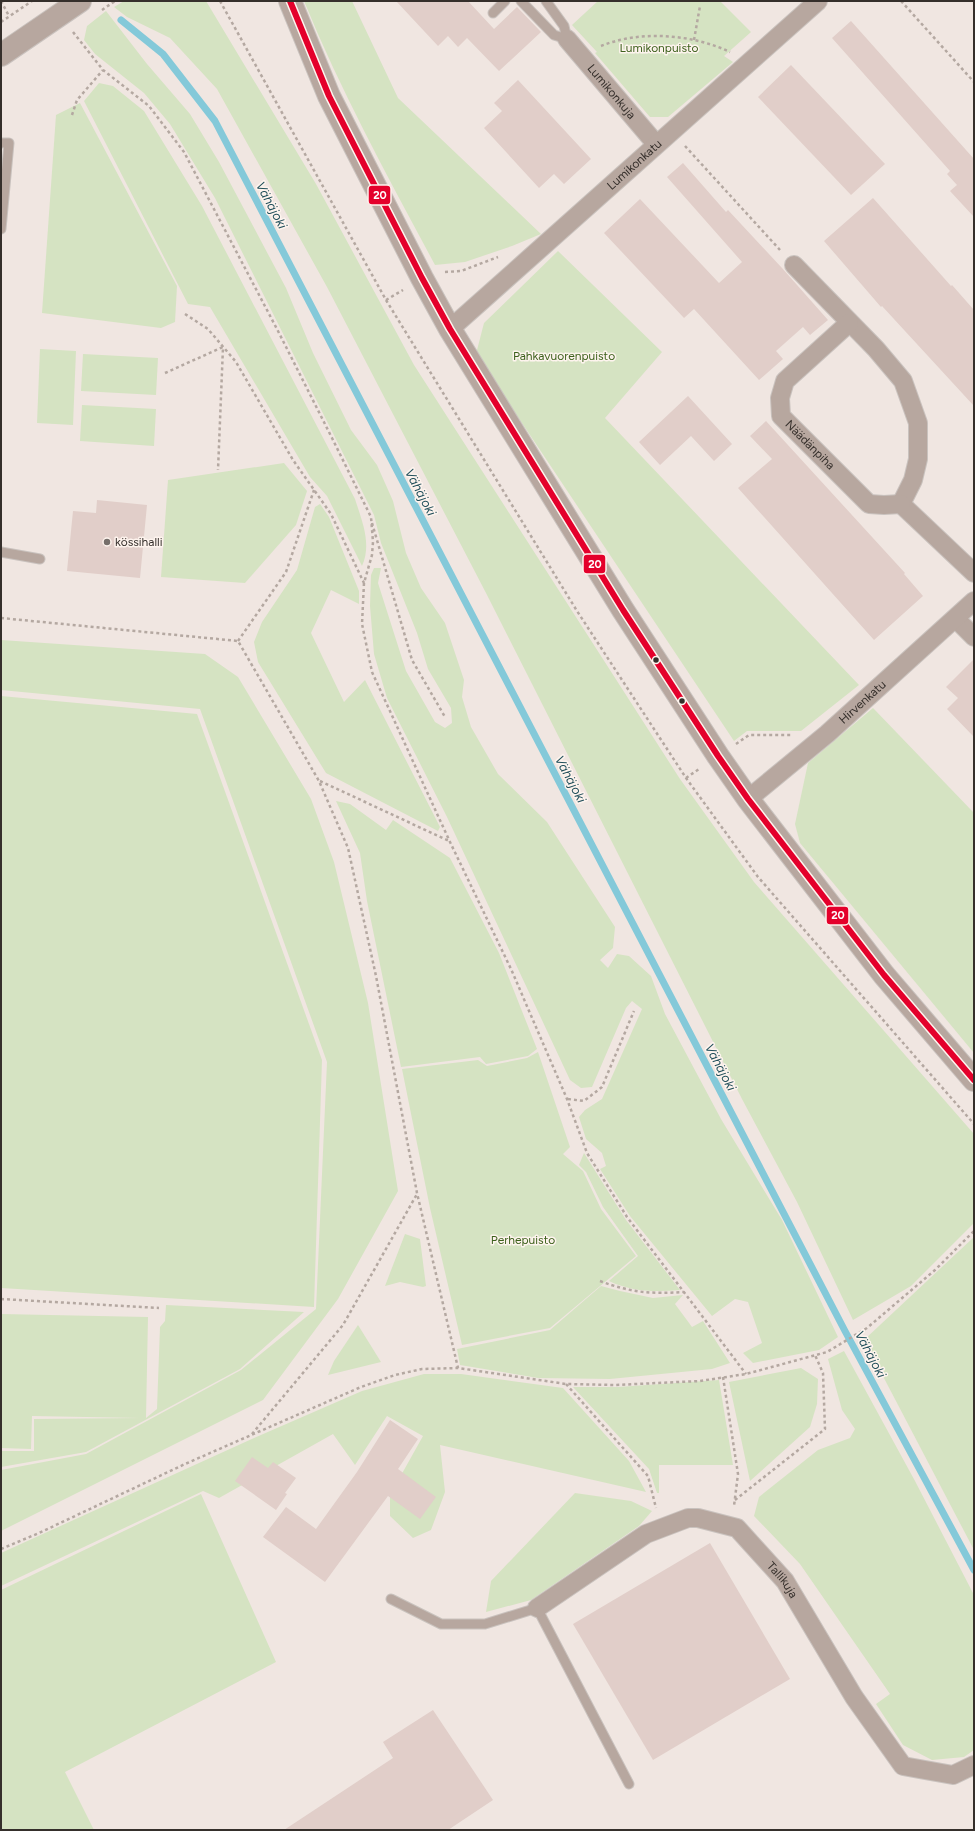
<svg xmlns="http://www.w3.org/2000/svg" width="975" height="1831" font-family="Figtree,sans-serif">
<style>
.green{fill:#d5e3c2}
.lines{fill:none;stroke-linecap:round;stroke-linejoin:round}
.stream{stroke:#84c9d9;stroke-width:7}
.building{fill:#e1cec9}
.service-casing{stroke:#c9c2be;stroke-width:11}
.minor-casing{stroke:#c9c2be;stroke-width:20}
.tertiary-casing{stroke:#c9c2be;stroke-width:24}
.path{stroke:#b4a8a1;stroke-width:2.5;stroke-dasharray:3 3;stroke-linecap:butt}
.service{stroke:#b7a79f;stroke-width:9}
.minor{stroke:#b7a79f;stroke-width:18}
.tertiary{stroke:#b7a79f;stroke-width:22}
.bus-1-casing{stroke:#fef4ee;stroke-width:9}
.bus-1{stroke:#e4002b;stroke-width:6}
.poi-dot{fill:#766f6b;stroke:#fef4ee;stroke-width:1.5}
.bus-dot{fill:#352f2b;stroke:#fef4ee;stroke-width:1.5}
.labels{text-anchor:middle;stroke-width:3;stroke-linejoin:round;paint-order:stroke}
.park-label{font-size:12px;fill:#3d611c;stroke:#fef4ee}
.street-label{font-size:12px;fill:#352f2b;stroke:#fef4ee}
.poi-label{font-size:12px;fill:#352f2b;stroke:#fef4ee;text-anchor:start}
.water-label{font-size:13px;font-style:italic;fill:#24515c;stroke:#fef4ee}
.line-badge{stroke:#fef4ee;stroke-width:1.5}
.badge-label{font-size:11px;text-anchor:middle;font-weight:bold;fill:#fff}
</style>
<rect width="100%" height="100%" fill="#f0e6e1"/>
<!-- green -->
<g class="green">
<path d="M124,1H206L316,184L414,365L680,779L754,882L974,1134V1223L911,1286L853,1320L797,1202L742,1099L486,593L327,287L217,89L170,38L127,17L114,7Z"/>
<path d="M304,1H352L398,98L541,234L512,246L465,262L435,265C389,179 341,92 304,1Z"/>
<path d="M598,1H720L751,32L724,56L733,62L668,117H650L595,53L597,52L572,25Z"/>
<path d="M106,11L147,64L190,114L219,162L286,288L313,353L351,430L377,465L393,501L406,553L421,588L445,623L464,680L462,697L471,727L498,774L547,822L615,927L613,948L600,960L608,968L617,954L629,956L651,976L665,1014L721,1119L782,1220L838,1337L819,1350L753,1363L743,1353L762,1343L748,1302L735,1299L712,1316L630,1216L600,1169L606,1166L602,1153L586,1139L579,1117L585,1110L602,1099L642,1009L632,1001L626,1008L592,1087L581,1088L570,1080L447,817L387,698L374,654L370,606L371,575L374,568H381L378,583L406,671L435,722L445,728L452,723L451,708L428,669L417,633L381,543L374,515L215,198L170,124L144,93L95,54L84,40L87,26Z"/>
<path d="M99,83L113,86L144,111L202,206L355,499C362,521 372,544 362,566L327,496L310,477L210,307L188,304L84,101Z"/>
<path d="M80,103L177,286L175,322L161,328L42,313L56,115Z"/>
<path d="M558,251L662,352L605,418L859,685L801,731H747L734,741L476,354L484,323Z"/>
<path d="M40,349L76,351L73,425L37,423Z"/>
<path d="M83,354L158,358L156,395L81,391Z"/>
<path d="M82,405L156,409L154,446L80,441Z"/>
<path d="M284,463L307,491L296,525L245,583L161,577L168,480Z"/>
<path d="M320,504L329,517L359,591V604L331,590L311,633L344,702L365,680L440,827L438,831L326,773L258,662L254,642L262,622L297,570L315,507Z"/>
<path d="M1,640L205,654L238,677L311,799L334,862L368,1003L398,1191L338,1299L263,1400L1,1531V1470L86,1454L241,1370L316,1309L327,1062L200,709L1,690Z"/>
<path d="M1,696L197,714L322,1060L314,1307L1,1288Z"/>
<path d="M873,708L974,813V1053L800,843L795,824L808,763Z"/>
<path d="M336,801L350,804L386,830L393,820L450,858L499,953L537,1049L528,1056L486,1064L480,1057L401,1067L367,901L360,853Z"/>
<path d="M538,1052L570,1147L563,1154L583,1171L601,1209L636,1256L550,1328L462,1345L430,1208L402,1069L478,1060L487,1066L527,1058Z"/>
<path d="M584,1153L626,1220L680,1290C655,1292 632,1292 609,1281L638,1256L603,1207L586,1172L579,1165Z"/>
<path d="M405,1234L420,1239L426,1286L423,1287L400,1282L385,1286Z"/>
<path d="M974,1237V1550L864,1340Z"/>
<path d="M601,1286L620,1291L653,1298L683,1295L675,1304L692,1327L703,1321L730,1363L712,1369L610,1379L538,1378L460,1365L457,1349L550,1330Z"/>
<path d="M166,1305L304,1312L240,1369L86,1452L1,1467V1451H34V1419L140,1418L32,1416L31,1449L1,1448V1314L148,1317L146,1418L157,1409L160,1327L165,1321Z"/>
<path d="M358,1325L381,1362L328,1375L334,1361Z"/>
<path d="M844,1351L915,1481L974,1595V1750L964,1757L932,1760L903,1745L876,1704L890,1694L800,1564L754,1516L759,1497L818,1450L850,1438L855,1429L842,1410L828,1359Z"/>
<path d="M801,1368L818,1379L817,1404L810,1427L750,1481L729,1382Z"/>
<path d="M424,1374H461L563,1388L629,1461L646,1492L440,1445L445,1492L431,1530L413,1538L390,1516V1495L423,1436L387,1416L355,1465L333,1434L219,1498L203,1491L1,1586V1553L254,1438L362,1391Z"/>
<path d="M719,1380L733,1465H659V1493H657L649,1469L573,1387H618Z"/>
<path d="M575,1493L631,1501L652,1511L639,1526L531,1600L486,1612L491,1581Z"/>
<path d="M201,1494L276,1662L65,1772L94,1830H1V1590Z"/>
</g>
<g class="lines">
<!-- stream -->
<path class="stream" d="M121,20L163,54L215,121L845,1331L974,1570"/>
</g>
<!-- building -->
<g class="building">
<path d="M396,1H468L494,29L517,7L541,32L499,71L467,38L458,47L448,36L438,46Z"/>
<path d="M851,21L974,159V217L950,191L957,185L947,174L950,171L832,38Z"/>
<path d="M791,65L885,164L851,195L758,97Z"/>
<path d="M518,80L591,159L564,184L554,174L539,188L484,128L502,111L494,103Z"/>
<path d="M683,163L726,212L728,210L782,268L828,320L810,335L803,327L776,351L783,359L759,380L694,309L684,318L604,233L640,199L719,283L742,262L667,177Z"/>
<path d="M873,198L951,286L952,285L974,310V406L882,306L881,307L824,241Z"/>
<path d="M688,396L732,444L714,461L691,436L660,465L639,442Z"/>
<path d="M766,421L905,573L904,574L923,596L874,640L738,488L772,459L750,436Z"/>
<path d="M97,500L147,505L140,578L67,571L73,511L96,513Z"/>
<path d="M974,659V737L947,709L958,698L946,687Z"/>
<path d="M390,1420L418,1439L398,1469L436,1497L420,1519L388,1496L325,1582L263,1537L286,1507L316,1529L357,1472Z"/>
<path d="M252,1457L268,1468L273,1462L296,1478L285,1493L287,1494L276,1510L235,1481Z"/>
<path d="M710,1543L790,1679L653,1760L573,1624Z"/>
<path d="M433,1710L493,1800L448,1830H284L393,1758L383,1742Z"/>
</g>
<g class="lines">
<!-- service casing -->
<g class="service-casing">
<g id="service">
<path d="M521,1L554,35L567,39"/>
<path d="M546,1L564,26L567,39"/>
<path d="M493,13L505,1"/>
<path d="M1,143H9L1,229"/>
<path d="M1,552L40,559"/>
<path d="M391,1599L441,1624H485L537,1608L629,1784"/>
</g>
</g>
<!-- minor casing -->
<g class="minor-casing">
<g id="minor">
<path id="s1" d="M567,39L656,144"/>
<path d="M794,265L876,349L903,381L918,423V459L913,480L901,504L974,573"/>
<path id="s2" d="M849,323L785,381L780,398L781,416L869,504L884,505L901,504"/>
<path id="s3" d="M450,329L818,1"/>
<path d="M956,619L974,637"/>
<path id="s4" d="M748,799L827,734L974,601"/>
<path id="s5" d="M537,1608L646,1534L688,1518H698L737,1528L785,1581L854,1697L903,1766L953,1775L974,1765"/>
</g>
</g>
<!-- tertiary casing -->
<g class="tertiary-casing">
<g id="tertiary">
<path d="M290,1L329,96L422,278L450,329L623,610L718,756L748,799L884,975L974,1080"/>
<path d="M1,55L80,1"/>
</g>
</g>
<!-- path -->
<g class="path">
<path d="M1,1L9,16"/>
<path d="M220,1L386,300L577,611L686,778L758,877L974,1124"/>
<path d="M901,1L974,82"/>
<path d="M102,10L115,1"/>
<path d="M1,22L32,1"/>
<path d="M73,32L103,70L149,106L184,152L278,331L332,438L371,517L373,542L372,555L364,583L362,624L372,672L450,842L511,969L567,1099L587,1153L627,1217L746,1374"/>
<path d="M694,40L700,6"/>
<path d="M601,46C640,30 692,34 730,52"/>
<path d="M72,115L77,100L103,70"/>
<path d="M685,146L780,250"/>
<path d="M445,272L461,271L498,257"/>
<path d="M386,300L403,290"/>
<path d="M185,314L208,329L236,362L293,460L331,514L364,583"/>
<path d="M165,373L223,347L218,470"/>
<path d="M372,523L412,660L445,717"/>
<path d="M1,618L238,641L319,781L348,848L376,976L417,1193L458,1368"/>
<path d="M238,641L286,572L314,490"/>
<path d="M736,744L749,735H793"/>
<path d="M686,778L699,769"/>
<path d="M320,781L449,841"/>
<path d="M568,1099L584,1101L602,1087L634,1011"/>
<path d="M600,1281C632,1293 651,1294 684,1292"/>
<path d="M1,1299L159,1308"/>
<path d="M723,1377L738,1474L734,1506"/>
<path d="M566,1384L648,1476L656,1508"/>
<path d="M252,1434L343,1325L417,1194"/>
<path d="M735,1500L825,1429L823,1373L815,1355"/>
<path d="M1,1549L39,1533L185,1464L361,1387L395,1375L422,1369L458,1368L566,1384L615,1385L700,1381L746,1374L827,1352L867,1328L935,1270L974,1231"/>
</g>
<!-- service -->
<use href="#service" class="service"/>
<!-- minor -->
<use href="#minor" class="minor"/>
<!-- tertiary -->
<use href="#tertiary" class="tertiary"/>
<!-- bus-1 casing -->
<g class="bus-1-casing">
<path id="bus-1" d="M290,1L329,96L422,278L450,329L623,610L718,756L748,799L884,975L974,1080"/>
</g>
<!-- bus-1 -->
<use href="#bus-1" class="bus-1"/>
</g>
<!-- markers -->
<circle class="poi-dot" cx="107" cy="542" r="4"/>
<g class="bus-dot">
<circle cx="656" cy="660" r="3.5"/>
<circle cx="682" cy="701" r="3.5"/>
</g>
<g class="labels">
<!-- park labels -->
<g class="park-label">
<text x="659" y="52">Lumikonpuisto</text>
<text x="564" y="360">Pahkavuorenpuisto</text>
<text x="523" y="1244">Perhepuisto</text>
</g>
<!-- street labels -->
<g class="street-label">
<text dy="4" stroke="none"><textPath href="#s1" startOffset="69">Lumikonkuja</textPath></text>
<text dy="4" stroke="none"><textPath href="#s3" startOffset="247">Lumikonkatu</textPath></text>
<text dy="4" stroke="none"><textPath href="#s2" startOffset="163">Näädänpiha</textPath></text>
<text dy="4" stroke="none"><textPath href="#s4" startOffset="150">Hirvenkatu</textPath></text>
<text dy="4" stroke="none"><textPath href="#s5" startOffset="296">Tallikuja</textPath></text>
</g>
<!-- poi labels -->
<g class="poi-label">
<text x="115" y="546">kössihalli</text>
</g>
<!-- water labels -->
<g class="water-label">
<text transform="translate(272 205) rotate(62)" y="5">Vähäjoki</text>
<text transform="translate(421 492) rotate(62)" y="5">Vähäjoki</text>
<text transform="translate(571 779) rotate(62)" y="5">Vähäjoki</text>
<text transform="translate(721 1067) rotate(62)" y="5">Vähäjoki</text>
<text transform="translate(871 1354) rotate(62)" y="5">Vähäjoki</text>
</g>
</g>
<g class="line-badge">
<rect x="368" y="185" width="23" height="20" rx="4" fill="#e4002b"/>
<rect x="583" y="554" width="23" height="20" rx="4" fill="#e4002b"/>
<rect x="826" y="906" width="23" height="19" rx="4" fill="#e4002b"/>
</g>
<g class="badge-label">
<text x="380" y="199">20</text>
<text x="595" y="568">20</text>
<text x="838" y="919">20</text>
</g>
<!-- border -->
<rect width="975" height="1831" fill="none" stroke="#352f2b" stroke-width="4"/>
</svg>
